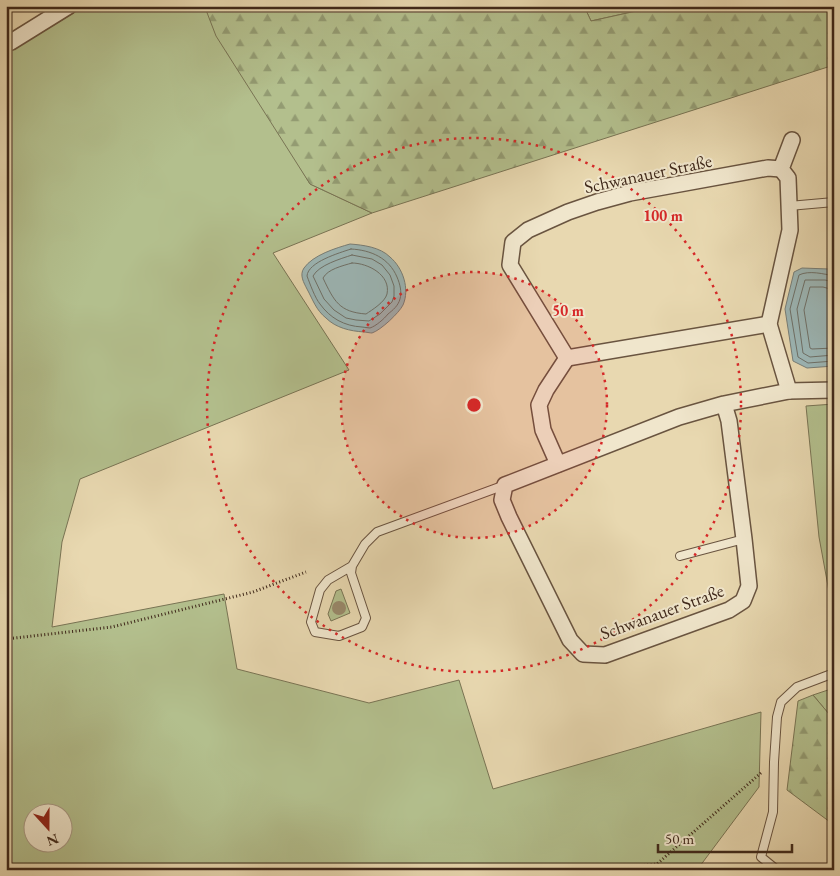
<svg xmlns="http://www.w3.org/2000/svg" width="840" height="876" font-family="'EB Garamond',serif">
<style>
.green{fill:#b3bf8d;stroke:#797454;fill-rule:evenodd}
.forest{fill:url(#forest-firs);stroke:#797454}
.water{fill:#9cb7b7;stroke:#777e78}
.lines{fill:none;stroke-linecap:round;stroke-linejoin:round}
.shore{stroke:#6e7068;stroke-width:1}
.lane-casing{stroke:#695440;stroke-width:10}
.street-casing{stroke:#695440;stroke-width:18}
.path{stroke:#3f281a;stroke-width:3;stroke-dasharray:1 2.5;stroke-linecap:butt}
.lane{stroke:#f0e6cc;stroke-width:8}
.street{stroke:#f0e6cc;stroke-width:15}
.tree{fill:#98886a}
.ring{fill:none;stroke:#d62828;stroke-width:2.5;stroke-dasharray:2.5 5}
.labels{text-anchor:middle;stroke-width:4;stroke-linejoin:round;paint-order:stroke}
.street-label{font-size:18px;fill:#3f281a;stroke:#f0e6cc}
.centre{fill:#d62828;stroke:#f0e6cc;stroke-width:2.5}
.ring-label{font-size:15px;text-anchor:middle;font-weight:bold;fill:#d62828;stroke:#f0e6cc;stroke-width:4;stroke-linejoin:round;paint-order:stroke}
</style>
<defs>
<pattern id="forest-firs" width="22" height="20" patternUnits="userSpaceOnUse" patternTransform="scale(1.25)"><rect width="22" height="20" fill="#b3bf8d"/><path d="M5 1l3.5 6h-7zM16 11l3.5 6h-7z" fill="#939b72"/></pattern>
</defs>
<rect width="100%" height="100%" fill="#e8d8b0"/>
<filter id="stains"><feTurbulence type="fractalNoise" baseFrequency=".004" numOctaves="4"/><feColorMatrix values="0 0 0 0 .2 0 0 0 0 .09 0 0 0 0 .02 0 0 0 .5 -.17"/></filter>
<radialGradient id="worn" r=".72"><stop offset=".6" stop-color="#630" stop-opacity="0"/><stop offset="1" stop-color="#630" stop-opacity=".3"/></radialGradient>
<!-- green -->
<g class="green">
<path d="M85,6H216L206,10L310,184L372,213L273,253L349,370L80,479L62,542L52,627L224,594L237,669L369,703L459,680L493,789L761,712L759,787L697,870H6V53L13,50ZM32,814H62V844H32Z"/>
<path d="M584,6H659L591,21Z"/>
<path d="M834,404V619L819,537L806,406Z"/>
<path d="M341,589L350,613L331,621L328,614L336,591Z"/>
<path d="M834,688V720L813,695Z"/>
</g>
<!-- forest -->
<g class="forest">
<path d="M216,6H584L591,21L659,6H834V65L372,213L310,184L216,36L206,10Z"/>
<path d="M813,695L834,720V825L787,790L798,701Z"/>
</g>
<!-- water -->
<g class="water">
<path d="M350,244C363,245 380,247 390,257C403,268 410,289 403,305C399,313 381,330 372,333C370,333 366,332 364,332C350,331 336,328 326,318C316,310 313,300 307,289C304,283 299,275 304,268C313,255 336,248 350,244Z"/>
<path d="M802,268L829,269L834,272V366L807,368L793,361L785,309L794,272Z"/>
</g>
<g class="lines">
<!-- shore -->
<g class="shore">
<path d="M351,249C371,250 389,258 397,277C400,284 402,292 400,299C398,306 393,310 388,314C384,319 376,326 370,328C367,328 365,327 362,327C344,326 330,318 320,304C315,298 310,284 307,276C308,262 339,253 351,249Z"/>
<path d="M352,255L372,259L382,265L390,275L394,286V296L392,302L380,314L369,321L356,320L346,318L334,310L324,299L313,276C319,265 340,259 352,255Z"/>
<path d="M352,263C368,263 391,275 387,294C385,302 372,310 366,314C339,312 334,301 323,278C328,269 342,266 352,263Z"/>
<path d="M834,276C824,274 809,270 799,275L790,309L798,357L808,363L834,361"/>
<path d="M834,282L825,280H805L797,309L803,353L810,357L834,355"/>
<path d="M834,290L823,287H810L804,310L810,348L812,349L834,348"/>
</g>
<!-- lane casing -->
<g class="lane-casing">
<g id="lane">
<path d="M789,206L834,202"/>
<path d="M680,556L744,539"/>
<path d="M352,566L351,573L366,618L362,627L339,636L315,632L311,622L320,590L328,580L352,566L365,544L377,532L505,485"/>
<path d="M777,870L761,857L773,812L774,762L777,717L781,702L797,687L834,673"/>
</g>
</g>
<!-- street casing -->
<g class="street-casing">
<g id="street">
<path d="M6,44L11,42L69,6"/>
<path d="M567,358L769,324"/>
<path d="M789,391L769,324L790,230L788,178L781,169L792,140"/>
<path d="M724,404L729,421L744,539L749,586L743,601L729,610L605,655L583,654L570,640L509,517L502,500L505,485L679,417L724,404L789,391L834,390"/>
<path d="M558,464L543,430L539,405L546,390L567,358L510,265L513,242L528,230L568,212L597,202L630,193L768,168L781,169"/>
</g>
</g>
<!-- path -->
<g class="path">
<path d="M6,639L112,627L253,592L306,572"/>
<path d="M602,870L657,864L762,772"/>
</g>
<!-- lane -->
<use href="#lane" class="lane"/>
<!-- street -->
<use href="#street" class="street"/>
</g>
<!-- trees -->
<circle class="tree" cx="339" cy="608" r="7"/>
<!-- distance rings -->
<circle cx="474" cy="405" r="133" fill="#d62828" fill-opacity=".12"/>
<g class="ring">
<circle cx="474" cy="405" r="133"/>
<circle cx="474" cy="405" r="267"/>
</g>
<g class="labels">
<!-- street labels -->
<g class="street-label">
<text transform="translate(648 174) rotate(-12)" y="6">Schwanauer Straße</text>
<text transform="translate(662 612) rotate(-20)" y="6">Schwanauer Straße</text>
</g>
</g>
<circle cx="474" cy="405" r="8" class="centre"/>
<g class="ring-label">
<text x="663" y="221">100 m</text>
<text x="568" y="316">50 m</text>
</g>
<!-- margin -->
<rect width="840" height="876" fill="none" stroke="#e8d8b0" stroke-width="25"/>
<rect x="8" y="8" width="825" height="861" fill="none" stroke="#3f281a" stroke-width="2.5"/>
<rect x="12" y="12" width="815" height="851" fill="none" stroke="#3f281a"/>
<!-- north arrow -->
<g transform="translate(48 828) rotate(159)"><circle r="24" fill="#f0e6cc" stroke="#a99a85"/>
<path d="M0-4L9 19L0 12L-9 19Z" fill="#8f2418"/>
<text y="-8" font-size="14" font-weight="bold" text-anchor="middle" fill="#3f281a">N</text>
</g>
<!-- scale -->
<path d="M658 844v8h134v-8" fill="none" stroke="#3f281a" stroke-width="2.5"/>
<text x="665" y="844" font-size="15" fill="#3f281a" stroke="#f0e6cc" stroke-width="4" paint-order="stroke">50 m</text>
<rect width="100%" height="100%" filter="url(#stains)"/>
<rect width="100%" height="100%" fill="url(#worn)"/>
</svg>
